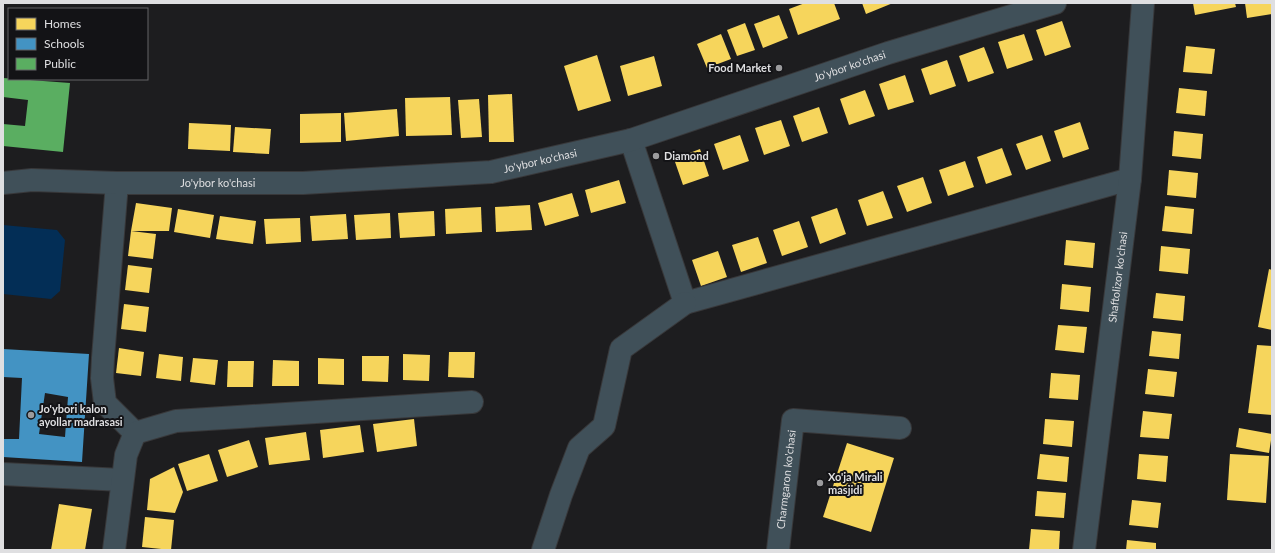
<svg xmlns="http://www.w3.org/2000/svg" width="1275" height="553" font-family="Lato,sans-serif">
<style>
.water{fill:#032e56}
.homes{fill:#f6d55c}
.schools{fill:#4393c3;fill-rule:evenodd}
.public{fill:#5aae61}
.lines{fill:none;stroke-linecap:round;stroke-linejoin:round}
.minor-casing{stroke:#38383a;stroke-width:24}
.tertiary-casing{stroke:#38383a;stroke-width:24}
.minor{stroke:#405059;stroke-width:22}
.tertiary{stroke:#405059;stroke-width:22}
.poi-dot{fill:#9b9b9d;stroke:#131316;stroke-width:1.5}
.labels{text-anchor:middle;stroke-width:4;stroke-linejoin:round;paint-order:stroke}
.street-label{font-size:11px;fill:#dfdfe1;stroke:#131316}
.poi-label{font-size:11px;font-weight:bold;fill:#dfdfe1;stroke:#131316;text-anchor:start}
</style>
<rect width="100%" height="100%" fill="#1d1d1f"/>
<!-- water -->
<path class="water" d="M3,225L57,230L65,240L60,291L51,299L3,294Z"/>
<!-- homes -->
<g class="homes">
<path d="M805,3H834L840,19L798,35L789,9Z"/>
<path d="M862,3H893L866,14Z"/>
<path d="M1193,3H1235L1236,7L1195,15Z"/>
<path d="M1245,3H1272V14L1247,18Z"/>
<path d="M779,15L788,38L763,48L754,24Z"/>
<path d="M1062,21L1071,47L1045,56L1036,30Z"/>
<path d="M745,23L755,50L737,56L727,30Z"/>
<path d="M721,34L731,59L707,68L697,44Z"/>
<path d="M1024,34L1033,60L1007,69L998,42Z"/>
<path d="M1186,46L1215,49L1212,74L1183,72Z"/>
<path d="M984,47L994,73L968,82L959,56Z"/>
<path d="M597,55L611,101L578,111L564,66Z"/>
<path d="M654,56L662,86L628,96L620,66Z"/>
<path d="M947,60L956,86L930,95L921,69Z"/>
<path d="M905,75L914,102L888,110L879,84Z"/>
<path d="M1179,88L1207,91L1205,116L1176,113Z"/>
<path d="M865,90L875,116L849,125L840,99Z"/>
<path d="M512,94L514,142H489L488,95Z"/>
<path d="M450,97L452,135L406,136L405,98Z"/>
<path d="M479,99L482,137L461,138L458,100Z"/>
<path d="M819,107L828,133L802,142L793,116Z"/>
<path d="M397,109L399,136L346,141L344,113Z"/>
<path d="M341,113V142L300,143V114Z"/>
<path d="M781,120L790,146L764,155L755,128Z"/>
<path d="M1080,122L1089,149L1063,158L1054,131Z"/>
<path d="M189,123L231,125L230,151L188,149Z"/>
<path d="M235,127L271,129L269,154L233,152Z"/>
<path d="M1174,131L1203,134L1201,159L1172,156Z"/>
<path d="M740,135L749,161L723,170L714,144Z"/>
<path d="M1042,135L1051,161L1026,170L1016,144Z"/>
<path d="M1002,148L1012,175L986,184L977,157Z"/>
<path d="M700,149L709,176L683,185L674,159Z"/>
<path d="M965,161L974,187L948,196L939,170Z"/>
<path d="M1169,170L1198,173L1196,198L1167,195Z"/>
<path d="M923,177L932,203L907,212L897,186Z"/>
<path d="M619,180L626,203L591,213L585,190Z"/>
<path d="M883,191L893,218L867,226L858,200Z"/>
<path d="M572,193L579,216L545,226L538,203Z"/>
<path d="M136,203L172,208L169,231H131L156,234L153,259L128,256L131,231Z"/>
<path d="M530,205L532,230L496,232L495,207Z"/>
<path d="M1165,206L1194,209L1192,234L1162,231Z"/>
<path d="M481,207L482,232L446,234L445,209Z"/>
<path d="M837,208L846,234L820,244L811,217Z"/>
<path d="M178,209L214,215L210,238L174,232Z"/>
<path d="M434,211L435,236L400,238L398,213Z"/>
<path d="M390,213L391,238L356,240L354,215Z"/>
<path d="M346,214L348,239L312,241L310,216Z"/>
<path d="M220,216L256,221L253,244L216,239Z"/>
<path d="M300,218L301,242L266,244L264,219Z"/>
<path d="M799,221L808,247L782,256L773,230Z"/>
<path d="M758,237L767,263L741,272L732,245Z"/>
<path d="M1066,240L1095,243L1093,268L1064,265Z"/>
<path d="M1161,246L1190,249L1188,274L1159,271Z"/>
<path d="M718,251L727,277L701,286L692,260Z"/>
<path d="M128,265L152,268L149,293L125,290Z"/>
<path d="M1269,269L1272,270V330L1258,327Z"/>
<path d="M1062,284L1091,287L1089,312L1060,309Z"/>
<path d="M1156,293L1185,296L1183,321L1153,318Z"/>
<path d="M124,304L149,307L146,332L121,329Z"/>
<path d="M1058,325L1087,327L1084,353L1055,350Z"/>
<path d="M1152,331L1181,334L1179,359L1149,356Z"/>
<path d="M1257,345L1272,346V415L1248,413Z"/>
<path d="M119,348L144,352L141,376L116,373Z"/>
<path d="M449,352H475L474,378L448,377Z"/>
<path d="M159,354L183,357L181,381L156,378Z"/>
<path d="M403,354L430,355L429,381L403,380Z"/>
<path d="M362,356H389L388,382L362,381Z"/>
<path d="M193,358L218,360L215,385L190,382Z"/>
<path d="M318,358L344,359V385L318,384Z"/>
<path d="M273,360L299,361V386H272Z"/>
<path d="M228,361H254L253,387H227Z"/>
<path d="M1148,369L1177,372L1174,397L1145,394Z"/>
<path d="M1051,373L1080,375L1078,400L1049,398Z"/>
<path d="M1143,411L1172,414L1169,439L1140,437Z"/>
<path d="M414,419L417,446L377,452L373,424Z"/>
<path d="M1045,419L1074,421L1072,447L1043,444Z"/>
<path d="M360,425L364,452L323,458L320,430Z"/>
<path d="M1239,428L1272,434L1269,453L1236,447Z"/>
<path d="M306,432L310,460L269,465L265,438Z"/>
<path d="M249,440L258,467L227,477L218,450Z"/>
<path d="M847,443L894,458L871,532L823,517Z"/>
<path d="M209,454L218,481L187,491L178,464Z"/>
<path d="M1040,454L1069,457L1067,482L1037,479Z"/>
<path d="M1139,454L1168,456L1166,482L1137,479Z"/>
<path d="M1230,454L1269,456L1266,503L1227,500Z"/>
<path d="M174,467L183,492L175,513L147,510L150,479Z"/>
<path d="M1037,491L1066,493L1064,518L1035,516Z"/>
<path d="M1132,500L1161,503L1158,528L1129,525Z"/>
<path d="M59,504L92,509L85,550H51Z"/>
<path d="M145,517L174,520L171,550L142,547Z"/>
<path d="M1031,529L1060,531L1059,550H1029Z"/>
<path d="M1127,540L1156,543V550H1126Z"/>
</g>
<!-- schools -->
<path class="schools" d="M3,349L89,354L82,462L3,457V439H19L22,378L3,377ZM45,393L68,397L65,437L39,434Z"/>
<!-- public -->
<path class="public" d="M3,78L70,83L63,152L3,146V124L25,126L28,100L3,97Z"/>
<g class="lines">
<!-- minor casing -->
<g class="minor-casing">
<g id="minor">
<path d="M631,140L685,303L1130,179"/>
<path d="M117,183L103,358L102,378L105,403L135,433"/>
<path d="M3,474L122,480"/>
<path d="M114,550L126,455L135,433L176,421L472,402"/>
<path d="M543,550L561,495L579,448L604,426L621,349L685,303"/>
<path id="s1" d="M778,550L793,420L900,428"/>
</g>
</g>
<!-- tertiary casing -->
<g class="tertiary-casing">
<g id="tertiary">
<path id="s2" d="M3,183L32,180L117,183H303L491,172L631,140L888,53L1055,3"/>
<path id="s3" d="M1084,550L1130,179L1143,3"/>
</g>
</g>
<!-- minor -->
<use href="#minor" class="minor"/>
<!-- tertiary -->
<use href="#tertiary" class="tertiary"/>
</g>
<!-- markers -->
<g class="poi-dot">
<circle cx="779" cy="68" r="4"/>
<circle cx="656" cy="156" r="4"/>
<circle cx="31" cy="415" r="4"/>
<circle cx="820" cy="483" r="4"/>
</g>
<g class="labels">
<!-- street labels -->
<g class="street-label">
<text dy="4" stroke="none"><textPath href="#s2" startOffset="863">Jo'ybor ko'chasi</textPath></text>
<text dy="4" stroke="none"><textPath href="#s2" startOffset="539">Jo'ybor ko'chasi</textPath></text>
<text dy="4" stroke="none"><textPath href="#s2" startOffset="215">Jo'ybor ko'chasi</textPath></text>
<text dy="4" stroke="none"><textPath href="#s3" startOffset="275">Shaftolizor ko'chasi</textPath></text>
<text dy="4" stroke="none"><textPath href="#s1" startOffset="71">Charmgaron ko'chasi</textPath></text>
</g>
<!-- poi labels -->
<g class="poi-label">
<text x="771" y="72" text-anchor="end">Food Market</text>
<text x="664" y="160">Diamond</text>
<text x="39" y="413">Jo'ybori kalon<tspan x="39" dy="13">ayollar madrasasi</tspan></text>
<text x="828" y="481">Xo'ja Mirali<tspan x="828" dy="13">masjidi</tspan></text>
</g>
</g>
<!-- border -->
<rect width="1275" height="553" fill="none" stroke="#dfdfe1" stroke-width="8"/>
<!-- legend -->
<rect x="8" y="8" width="140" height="72" fill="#131316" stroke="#656567"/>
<rect x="16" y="18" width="20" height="12" fill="#f6d55c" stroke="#656567"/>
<text x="44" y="28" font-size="12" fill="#dfdfe1">Homes</text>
<rect x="16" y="38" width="20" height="12" fill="#4393c3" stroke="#656567"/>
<text x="44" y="48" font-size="12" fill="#dfdfe1">Schools</text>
<rect x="16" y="58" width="20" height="12" fill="#5aae61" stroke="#656567"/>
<text x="44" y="68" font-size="12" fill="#dfdfe1">Public</text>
</svg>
